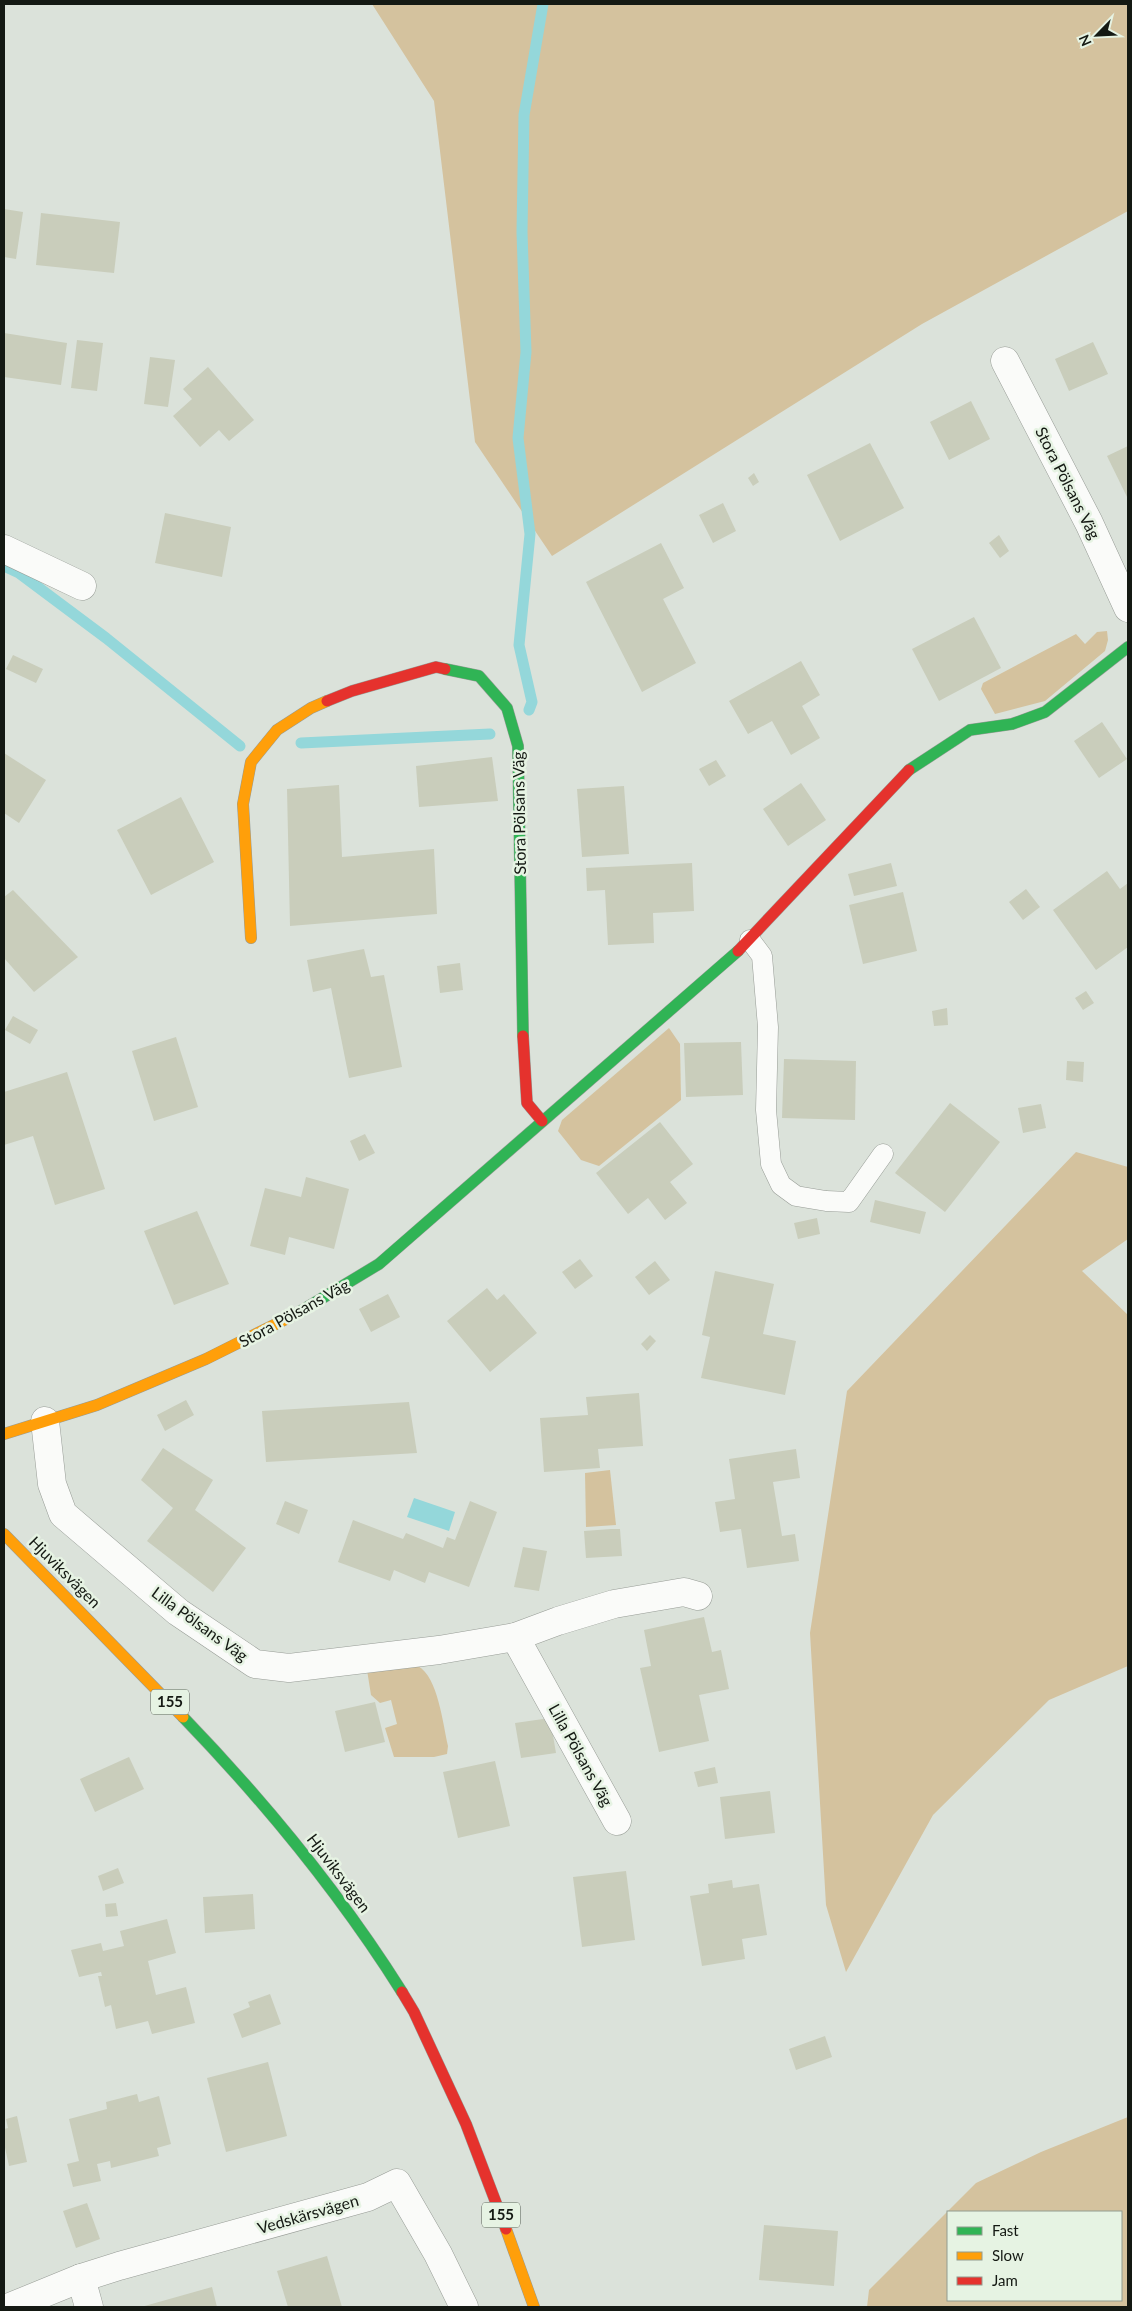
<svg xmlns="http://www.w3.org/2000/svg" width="1132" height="2311" font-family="Lato,sans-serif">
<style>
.green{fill:#d4c29e;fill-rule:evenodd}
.water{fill:#94d7da}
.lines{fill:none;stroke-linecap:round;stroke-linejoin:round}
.stream{stroke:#94d7da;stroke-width:11}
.building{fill:#c9cdbb}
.lane-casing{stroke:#979c96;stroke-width:21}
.street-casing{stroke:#979c96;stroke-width:29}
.fast-casing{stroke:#979c96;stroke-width:12}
.slow-casing{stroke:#979c96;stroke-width:12}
.jam-casing{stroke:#979c96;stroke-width:12}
.lane{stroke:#fafbf9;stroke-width:20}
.street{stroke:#fafbf9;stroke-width:28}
.fast{stroke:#30b455;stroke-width:11}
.slow{stroke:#ff9f0a;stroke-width:11}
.jam{stroke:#e5322d;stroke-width:11}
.labels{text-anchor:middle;stroke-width:5;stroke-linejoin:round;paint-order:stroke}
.shield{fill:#e6f3e3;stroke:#535a51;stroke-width:1}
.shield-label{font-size:15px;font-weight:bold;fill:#141913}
.street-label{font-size:16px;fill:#141913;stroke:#e6f3e3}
</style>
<rect width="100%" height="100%" fill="#dbe2da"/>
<!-- green -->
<g class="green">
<path d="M372,4H1128V211L922,324L552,556L475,442L434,101Z"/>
<path d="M1107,631L1108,640L1105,651L1045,701L995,714L981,689L983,683L1076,634L1085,644L1097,632Z"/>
<path d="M669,1028L680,1044L681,1100L599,1166L581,1160L558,1131L562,1120Z"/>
<path d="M1076,1152L1128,1167V1239L1082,1271L1128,1315V1666L1049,1700L933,1815L846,1972L826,1905L810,1633L847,1391Z"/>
<path d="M610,1470L616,1525L586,1527L585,1473Z"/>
<path d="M418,1666C438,1677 443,1724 448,1746L447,1754L434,1757H394L385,1728L397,1724L391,1700L380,1703L371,1695L367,1670Z"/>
<path d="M1128,2117V2307H867L869,2290L976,2183L1041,2152ZM1121,2212V2300H948V2212Z"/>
</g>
<!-- water -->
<path class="water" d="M414,1498L455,1512L449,1531L407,1517Z"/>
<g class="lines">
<!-- stream -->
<g class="stream">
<path d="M4,566L19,573L106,638L240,746"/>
<path d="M529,710L532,702L519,645L530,534L518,438L526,352L522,232L524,115L543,4"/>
<path d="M301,743L490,734"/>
</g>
</g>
<!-- building -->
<g class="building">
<path d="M4,209L23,212L16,259L4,257Z"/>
<path d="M41,213L120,222L114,273L36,265Z"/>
<path d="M4,333L67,343L61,385L4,377Z"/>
<path d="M77,340L103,343L97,391L71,388Z"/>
<path d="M1093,342L1108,374L1069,391L1055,359Z"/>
<path d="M150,357L175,360L168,407L144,404Z"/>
<path d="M208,367L254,420L229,441L219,430L200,447L173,416L192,399L183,389Z"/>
<path d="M971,401L990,439L949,460L930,422Z"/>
<path d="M870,443L904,508L840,541L807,475Z"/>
<path d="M1128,446V499L1107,456Z"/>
<path d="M754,473L759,482L753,486L748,478Z"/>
<path d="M723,503L736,531L713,543L699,515Z"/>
<path d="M165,513L231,527L222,577L155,563Z"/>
<path d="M999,535L1009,551L1000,558L989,543Z"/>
<path d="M661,543L684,588L663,599L696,663L642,692L586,582Z"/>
<path d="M974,617L1001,668L939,701L912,649Z"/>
<path d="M13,655L43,669L36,683L6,669Z"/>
<path d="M801,661L820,695L802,706L820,738L791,755L772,721L748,734L729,701Z"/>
<path d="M1102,722L1127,759L1099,778L1074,741Z"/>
<path d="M4,753L46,780L19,823L4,813Z"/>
<path d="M492,757L498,801L419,807L416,766Z"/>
<path d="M716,760L726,776L709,786L699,769Z"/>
<path d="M801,783L826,820L788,846L763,809Z"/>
<path d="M339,785L342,857L434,849L437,914L290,926L287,789Z"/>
<path d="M624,786L629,854L582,857L577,789Z"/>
<path d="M181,797L214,862L151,895L117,830Z"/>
<path d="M692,863L694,911L653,913L654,943L608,945L605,890L587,891L586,868Z"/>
<path d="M891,863L897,886L854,896L848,874Z"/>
<path d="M1107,871L1120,889L1128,883V947L1096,970L1053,910Z"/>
<path d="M1026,889L1040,907L1023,920L1009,902Z"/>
<path d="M13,890L78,957L34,992L4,958V897Z"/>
<path d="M903,892L917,951L863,964L849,905Z"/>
<path d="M364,949L371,977L384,975L402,1067L349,1078L331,988L313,992L307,960Z"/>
<path d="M460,963L463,990L440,993L437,966Z"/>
<path d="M1086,991L1094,1003L1083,1010L1075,998Z"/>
<path d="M947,1008L948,1025L934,1026L932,1011Z"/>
<path d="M13,1016L38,1030L30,1044L5,1030Z"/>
<path d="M176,1037L198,1107L154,1121L132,1051Z"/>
<path d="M741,1042L743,1095L686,1097L684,1043Z"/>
<path d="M784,1059L856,1061L855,1120L782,1118Z"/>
<path d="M1067,1061L1084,1062L1083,1082L1066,1080Z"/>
<path d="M67,1072L105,1189L55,1205L33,1136L4,1145V1092Z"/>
<path d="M950,1103L1000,1142L945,1212L895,1173Z"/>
<path d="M1041,1104L1046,1128L1023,1133L1018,1108Z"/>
<path d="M660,1122L693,1164L670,1182L687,1203L665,1220L648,1198L628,1214L596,1173Z"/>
<path d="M365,1134L375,1153L359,1161L350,1141Z"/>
<path d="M306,1177L349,1189L334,1249L289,1237L285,1255L250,1246L265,1188L301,1197Z"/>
<path d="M875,1200L926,1212L920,1234L870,1222Z"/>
<path d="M197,1211L229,1284L174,1305L144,1231Z"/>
<path d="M817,1218L820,1234L798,1239L794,1223Z"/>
<path d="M580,1259L593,1276L575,1289L562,1272Z"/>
<path d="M655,1261L670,1280L649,1295L635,1277Z"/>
<path d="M715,1271L774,1284L763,1334L796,1341L785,1395L701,1378L710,1337L702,1335Z"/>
<path d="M487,1288L497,1300L504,1294L537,1333L490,1372L447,1321Z"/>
<path d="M388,1294L400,1317L371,1332L359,1309Z"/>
<path d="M650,1335L656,1341L647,1351L641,1344Z"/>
<path d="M639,1393L643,1446L598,1449L600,1468L544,1472L540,1418L588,1415L586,1397Z"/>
<path d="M186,1400L194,1415L165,1431L157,1415Z"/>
<path d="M409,1402L417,1453L266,1462L262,1411Z"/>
<path d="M163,1448L213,1480L195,1510L246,1548L213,1592L147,1541L173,1508L141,1480Z"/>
<path d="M796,1449L800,1478L773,1482L782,1536L795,1534L799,1561L747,1568L741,1529L720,1532L715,1502L735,1499L729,1459Z"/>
<path d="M285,1501L308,1510L299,1534L276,1524Z"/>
<path d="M470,1501L497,1512L469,1587L429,1572L425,1583L394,1570L390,1581L338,1562L353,1520L403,1539L406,1533L443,1548L447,1537L455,1540Z"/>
<path d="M611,1529H620L622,1556L586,1558L584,1531Z"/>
<path d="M523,1547L547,1551L539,1591L514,1587Z"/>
<path d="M704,1617L712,1652L721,1650L729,1689L699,1695L709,1741L659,1752L640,1668L651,1666L644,1630Z"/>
<path d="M375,1702L385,1742L345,1752L335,1711Z"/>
<path d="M550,1718L556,1753L521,1758L515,1723Z"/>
<path d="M129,1757L144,1789L95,1812L80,1779Z"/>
<path d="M495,1761L510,1826L458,1838L443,1772Z"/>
<path d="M715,1767L718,1783L698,1787L694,1772Z"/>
<path d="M770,1791L775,1833L725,1839L720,1797Z"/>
<path d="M118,1868L124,1883L103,1891L98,1876Z"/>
<path d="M626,1871L635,1940L582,1947L573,1877Z"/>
<path d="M732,1880L733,1888L759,1884L767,1935L742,1939L745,1959L702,1966L690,1896L709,1893L708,1884Z"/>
<path d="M253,1894L255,1929L205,1933L203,1897Z"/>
<path d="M116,1903L118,1916L106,1917L105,1904Z"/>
<path d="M167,1919L176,1953L148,1961L156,1995L186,1987L195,2023L152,2034L148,2021L116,2029L111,2005L105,2007L98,1976H102L101,1972L79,1977L71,1950L101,1943L103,1951L124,1946L120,1931Z"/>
<path d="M270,1994L281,2024L242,2038L233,2014L250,2007L248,2002Z"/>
<path d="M825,2036L832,2057L796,2070L789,2049Z"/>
<path d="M268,2062L287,2136L226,2152L207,2078Z"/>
<path d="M137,2094L139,2102L159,2096L171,2144L157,2148L159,2156L111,2168L110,2161L97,2164L101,2181L73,2187L67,2164L79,2161L69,2119L107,2109L106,2102Z"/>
<path d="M17,2116L27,2162L9,2166L4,2143V2129L8,2128L6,2119Z"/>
<path d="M87,2203L100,2239L76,2248L63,2211Z"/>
<path d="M764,2225L838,2231L834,2286L759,2280Z"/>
<path d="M327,2256L342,2307H288L277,2271Z"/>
<path d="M212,2287L217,2307H141Z"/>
</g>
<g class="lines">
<!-- lane casing -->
<g class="lane-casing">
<path id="lane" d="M750,940L762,956L768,1027L766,1110L771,1164L781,1185L796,1196L826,1201L849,1202L883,1154"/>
</g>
<!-- street casing -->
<g class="street-casing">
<g id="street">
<path d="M1005,361L1089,523L1128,608"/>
<path d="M4,549L82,586"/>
<path d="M45,1421L52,1484L63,1514L178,1612L255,1664L289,1668L439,1650L515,1637L558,1621L614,1604L684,1592L698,1596"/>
<path d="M515,1637L617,1821"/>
<path d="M81,2278L89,2307"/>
<path d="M10,2307L81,2278L119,2266L368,2197L397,2183L438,2254L464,2307"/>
</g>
</g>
<!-- fast casing -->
<g class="fast-casing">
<g id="fast">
<path d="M445,669L479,676L507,708L518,746L523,1036"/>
<path d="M909,770L970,730L1012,724L1045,712L1128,647"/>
<path d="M296,1314L379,1264L738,951"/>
<path d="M183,1717C265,1802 339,1892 402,1992"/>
</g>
</g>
<!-- slow casing -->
<g class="slow-casing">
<g id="slow">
<path d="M251,938L243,804L251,762L277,730L311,708L327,701"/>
<path d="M4,1434L97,1405L206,1359L296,1314"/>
<path d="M4,1534L183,1717"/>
<path d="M506,2229L534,2307"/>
</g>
</g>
<!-- jam casing -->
<g class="jam-casing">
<g id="jam">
<path d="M327,701L352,691L436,667L445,669"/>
<path d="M738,951L909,770"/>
<path d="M523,1036L527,1103L542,1121"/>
<path d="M402,1992L414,2012L466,2124L506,2229"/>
</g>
</g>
<!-- lane -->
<use href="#lane" class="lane"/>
<!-- street -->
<use href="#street" class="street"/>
<!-- fast -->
<use href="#fast" class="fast"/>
<!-- slow -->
<use href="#slow" class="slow"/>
<!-- jam -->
<use href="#jam" class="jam"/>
</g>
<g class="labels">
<!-- shield labels -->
<g class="shield">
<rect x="151" y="1689.5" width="38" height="25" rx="4"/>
<rect x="482" y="2202.5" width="38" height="25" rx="4"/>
</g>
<g class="shield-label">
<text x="170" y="1707">155</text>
<text x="501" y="2220">155</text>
</g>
<!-- street labels -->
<g class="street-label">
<text transform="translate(1068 483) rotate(63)" y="6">Stora Pölsans Väg</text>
<text transform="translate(519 813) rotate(-91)" y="6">Stora Pölsans Väg</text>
<text transform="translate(294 1313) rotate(-29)" y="6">Stora Pölsans Väg</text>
<text transform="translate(65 1572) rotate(45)" y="6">Hjuviksvägen</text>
<text transform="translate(200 1624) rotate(36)" y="6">Lilla Pölsans Väg</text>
<text transform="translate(581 1755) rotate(61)" y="6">Lilla Pölsans Väg</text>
<text transform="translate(339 1873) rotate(53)" y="6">Hjuviksvägen</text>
<text transform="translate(308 2214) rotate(-16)" y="6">Vedskärsvägen</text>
</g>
</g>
<!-- border -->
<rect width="1132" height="2311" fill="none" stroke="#141913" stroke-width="10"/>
<!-- legend -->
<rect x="947" y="2211" width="175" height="90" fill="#e6f3e3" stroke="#929c90"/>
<rect x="957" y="2227" width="25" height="8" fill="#30b455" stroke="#929c90"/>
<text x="992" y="2236" font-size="15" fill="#141913">Fast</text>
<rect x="957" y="2252" width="25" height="8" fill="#ff9f0a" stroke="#929c90"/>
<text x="992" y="2261" font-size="15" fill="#141913">Slow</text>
<rect x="957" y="2277" width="25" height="8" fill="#e5322d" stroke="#929c90"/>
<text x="992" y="2286" font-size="15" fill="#141913">Jam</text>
<!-- north arrow -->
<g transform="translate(1097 35) rotate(246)" stroke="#e6f3e3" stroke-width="4" paint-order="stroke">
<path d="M0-4L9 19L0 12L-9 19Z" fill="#141913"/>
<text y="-8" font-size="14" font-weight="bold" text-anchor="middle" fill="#141913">N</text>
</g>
</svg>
